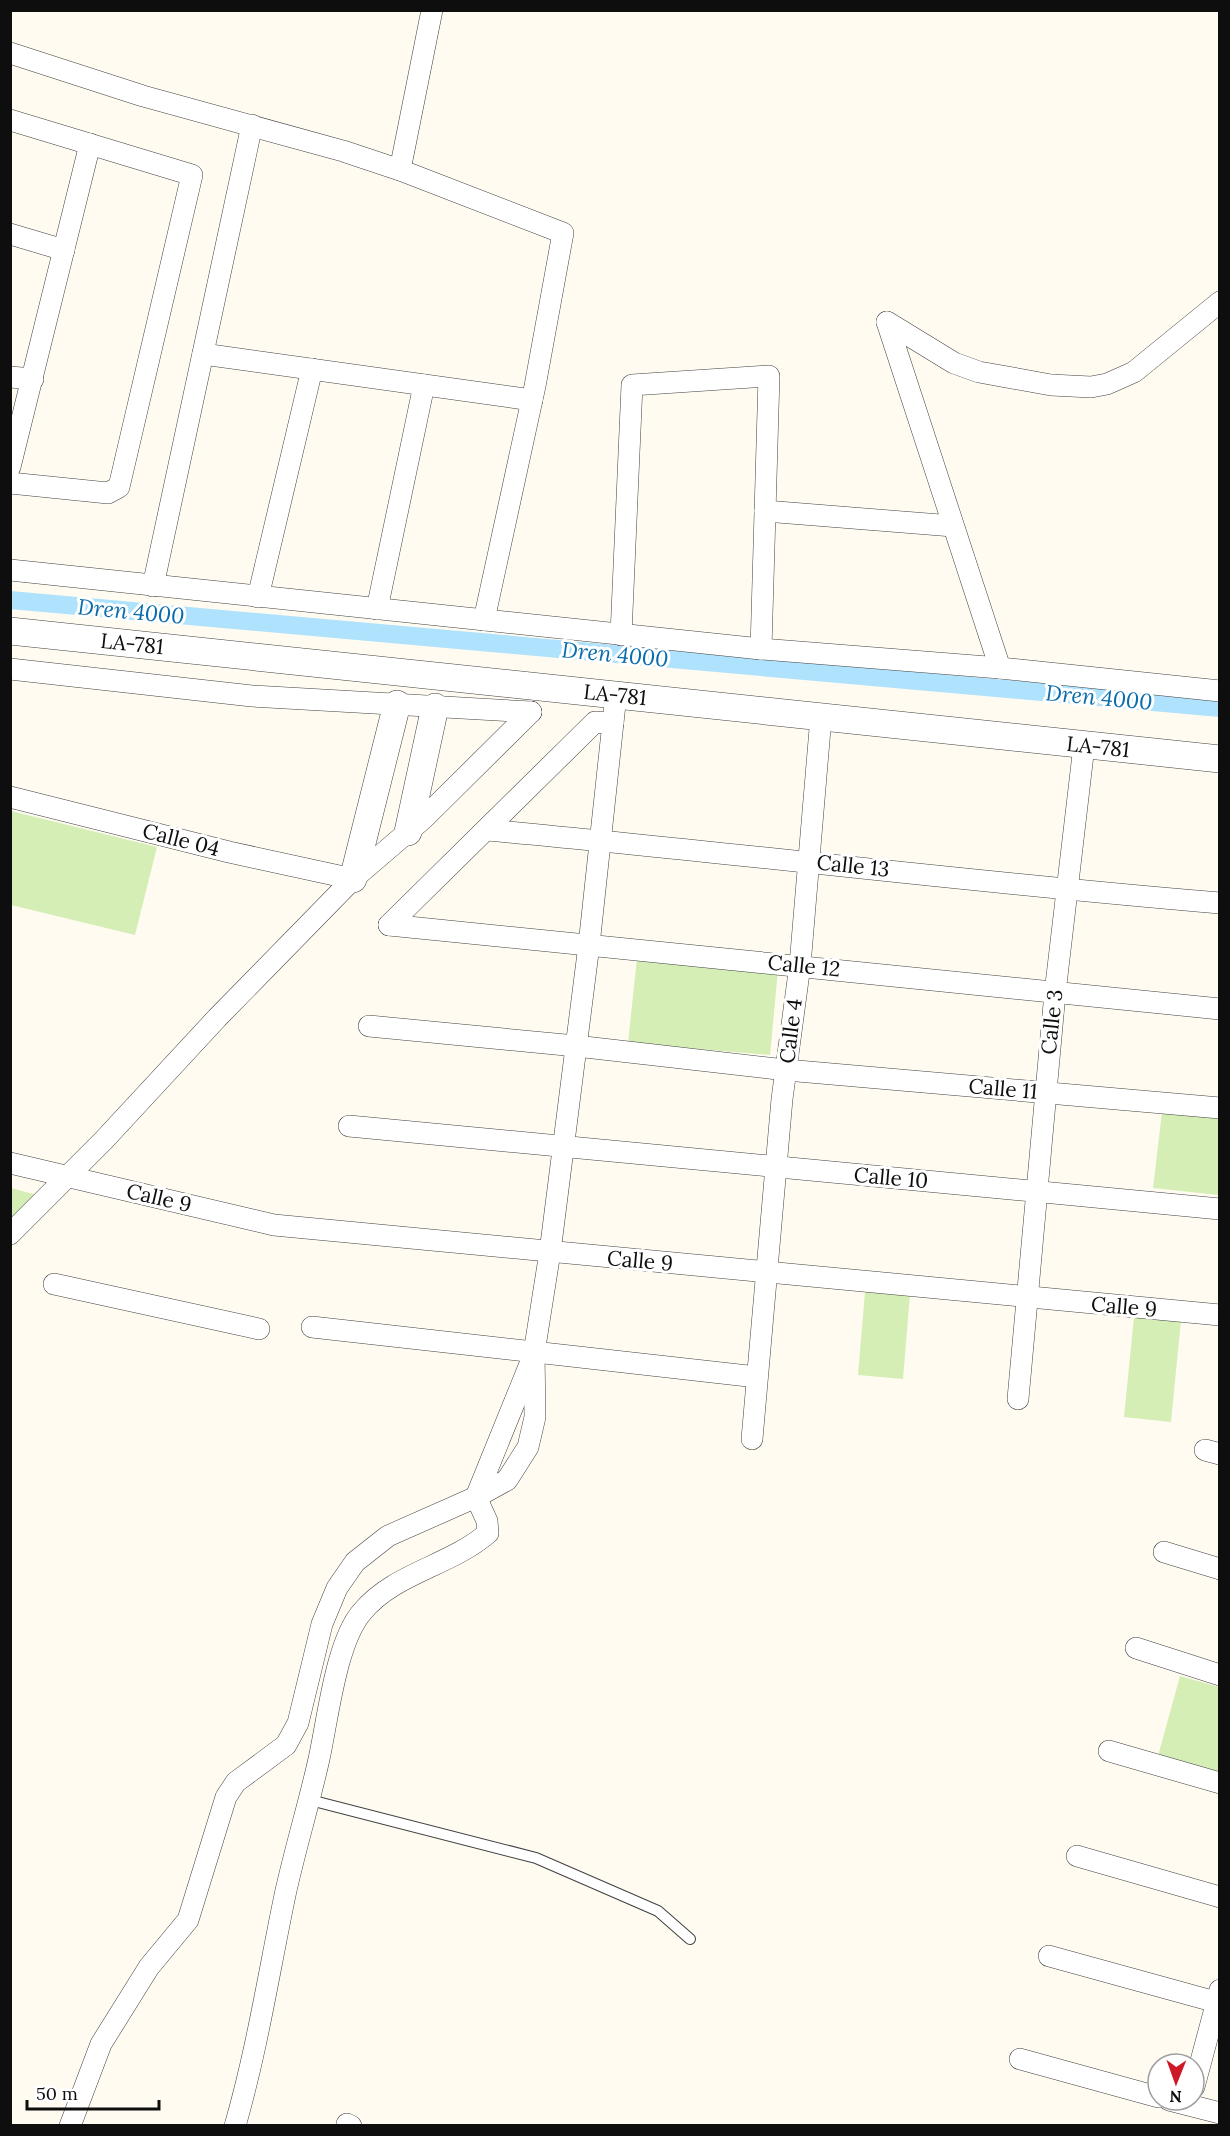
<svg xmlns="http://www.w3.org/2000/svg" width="1230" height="2136" font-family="Lora,serif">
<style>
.green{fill:#d5eeb5}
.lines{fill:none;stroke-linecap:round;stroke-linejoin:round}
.canal{stroke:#afe2fc;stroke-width:18}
.service-casing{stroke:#414141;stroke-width:12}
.minor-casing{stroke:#414141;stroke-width:22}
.tertiary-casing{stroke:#414141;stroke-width:28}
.service{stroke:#fff;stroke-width:10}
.minor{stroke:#fff;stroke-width:21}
.tertiary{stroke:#fff;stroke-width:27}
.labels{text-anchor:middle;stroke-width:6;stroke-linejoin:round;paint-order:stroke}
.street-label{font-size:21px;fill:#0e0e0e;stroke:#fff}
.water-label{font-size:22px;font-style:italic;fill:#0b6cad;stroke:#fff}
</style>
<rect width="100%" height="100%" fill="#fffbf0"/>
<!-- green -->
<g class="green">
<path d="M11,811L157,847L135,935L11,905Z"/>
<path d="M637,958L778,970L770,1055L628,1043Z"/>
<path d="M1162,1112L1219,1117V1195L1153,1188Z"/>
<path d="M11,1188L37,1195L11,1221Z"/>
<path d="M865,1292L910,1294L903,1379L858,1375Z"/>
<path d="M1134,1317L1181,1320L1171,1422L1124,1417Z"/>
<path d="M1180,1676L1219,1687V1773L1158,1756Z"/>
</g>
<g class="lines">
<!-- canal -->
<path class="canal" d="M10,600L1220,708"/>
<!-- service casing -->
<g class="service-casing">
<path id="service" d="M310,1800L536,1858L658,1911L690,1939"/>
</g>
<!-- minor casing -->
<g class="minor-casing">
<g id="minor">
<path d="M10,53L143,96L343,151L400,170L563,233L535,386L484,620"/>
<path d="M10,120L192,175L119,487L108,493L10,483"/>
<path d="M400,170L432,10"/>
<path d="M10,234L64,250"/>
<path d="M887,322L954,363L979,372L1051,385L1091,387L1107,384L1134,372L1220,302"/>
<path d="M887,322L1000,668"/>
<path d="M203,354L532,400"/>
<path d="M10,377L33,379"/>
<path d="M10,467L90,144"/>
<path d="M765,511L953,526"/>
<path d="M10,570L761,649L1000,668L1220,691"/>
<path d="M153,586L252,125"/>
<path d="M258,597L312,369"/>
<path d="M377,609L424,385"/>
<path d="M621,635L632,385L769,376L761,649"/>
<path d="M10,669L252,696L531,712"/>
<path d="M10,797L229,852L353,879"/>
<path d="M487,830C731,852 975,883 1220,903"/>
<path d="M389,925L1220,1009"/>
<path d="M389,925L595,722L613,723"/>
<path d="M369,1026L576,1046L786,1070L1220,1108"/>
<path d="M349,1126L1220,1209"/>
<path d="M10,1163L274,1225L1220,1315"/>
<path d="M10,1234L104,1140L217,1018L353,879L423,819L531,712"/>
<path d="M54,1284L259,1329"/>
<path d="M312,1327L757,1377"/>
<path d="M1018,1399L1055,993L1084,746"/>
<path d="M752,1439L782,1099L800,965L821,717"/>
<path d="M1205,1450L1220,1454"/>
<path d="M1164,1552L1220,1569"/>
<path d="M1136,1648L1220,1675"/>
<path d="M1109,1751L1220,1783"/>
<path d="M1077,1856L1220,1897"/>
<path d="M1049,1956L1216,2002"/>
<path d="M1020,2059L1158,2097"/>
<path d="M1194,2087L1220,1990"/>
<path d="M1169,2100L1220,2113"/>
<path d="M347,2124L351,2126"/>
<path d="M70,2126L101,2044L149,1967L188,1920L226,1797L236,1782L286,1745L298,1723L322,1624L337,1588L355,1562L388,1536L476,1497L507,1480L528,1447L535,1417L534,1353L550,1252L589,945L616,695"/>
<path d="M235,2126C257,2050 269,1972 285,1895C295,1849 309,1804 319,1759C328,1718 336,1642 362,1612C394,1573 450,1566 488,1533L487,1521L476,1497L530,1364"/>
</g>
</g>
<!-- tertiary casing -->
<g class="tertiary-casing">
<g id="tertiary">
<path d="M10,631L1220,759"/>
<path d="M408,832L435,707"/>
<path d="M353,879L397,704"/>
</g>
</g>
<!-- service -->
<use href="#service" class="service"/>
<!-- minor -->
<use href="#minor" class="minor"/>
<!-- tertiary -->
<use href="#tertiary" class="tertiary"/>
</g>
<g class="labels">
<!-- street labels -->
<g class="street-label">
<text transform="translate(132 644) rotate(6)" y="7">LA-781</text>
<text transform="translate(615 695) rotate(6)" y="7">LA-781</text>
<text transform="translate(1098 747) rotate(6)" y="7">LA-781</text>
<text transform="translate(181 840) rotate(14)" y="7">Calle 04</text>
<text transform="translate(853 866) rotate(6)" y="7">Calle 13</text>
<text transform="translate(804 966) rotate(6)" y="7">Calle 12</text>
<text transform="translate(1052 1022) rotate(-84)" y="7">Calle 3</text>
<text transform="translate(791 1031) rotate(-83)" y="7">Calle 4</text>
<text transform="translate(1003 1089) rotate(5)" y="7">Calle 11</text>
<text transform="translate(891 1178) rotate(5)" y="7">Calle 10</text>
<text transform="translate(159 1198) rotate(13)" y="7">Calle 9</text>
<text transform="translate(640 1261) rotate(5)" y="7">Calle 9</text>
<text transform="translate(1124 1307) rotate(5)" y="7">Calle 9</text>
</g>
<!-- water labels -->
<g class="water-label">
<text transform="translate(131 611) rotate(5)" y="8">Dren 4000</text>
<text transform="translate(615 654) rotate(5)" y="8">Dren 4000</text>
<text transform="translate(1099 697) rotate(5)" y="8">Dren 4000</text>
</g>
</g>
<!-- border -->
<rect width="1230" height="2136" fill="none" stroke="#0e0e0e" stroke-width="24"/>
<!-- north arrow -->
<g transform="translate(1176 2082) rotate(181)"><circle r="28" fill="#ffffff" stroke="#9f9f9f" stroke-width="1.5"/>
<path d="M0-4.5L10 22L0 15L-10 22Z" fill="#cd1828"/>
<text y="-9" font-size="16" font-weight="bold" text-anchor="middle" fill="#0e0e0e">N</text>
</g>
<!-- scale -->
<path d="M27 2100v9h132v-9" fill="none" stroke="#0e0e0e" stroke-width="3"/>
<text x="36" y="2100" font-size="18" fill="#0e0e0e" stroke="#ffffff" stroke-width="4.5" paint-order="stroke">50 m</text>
</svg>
